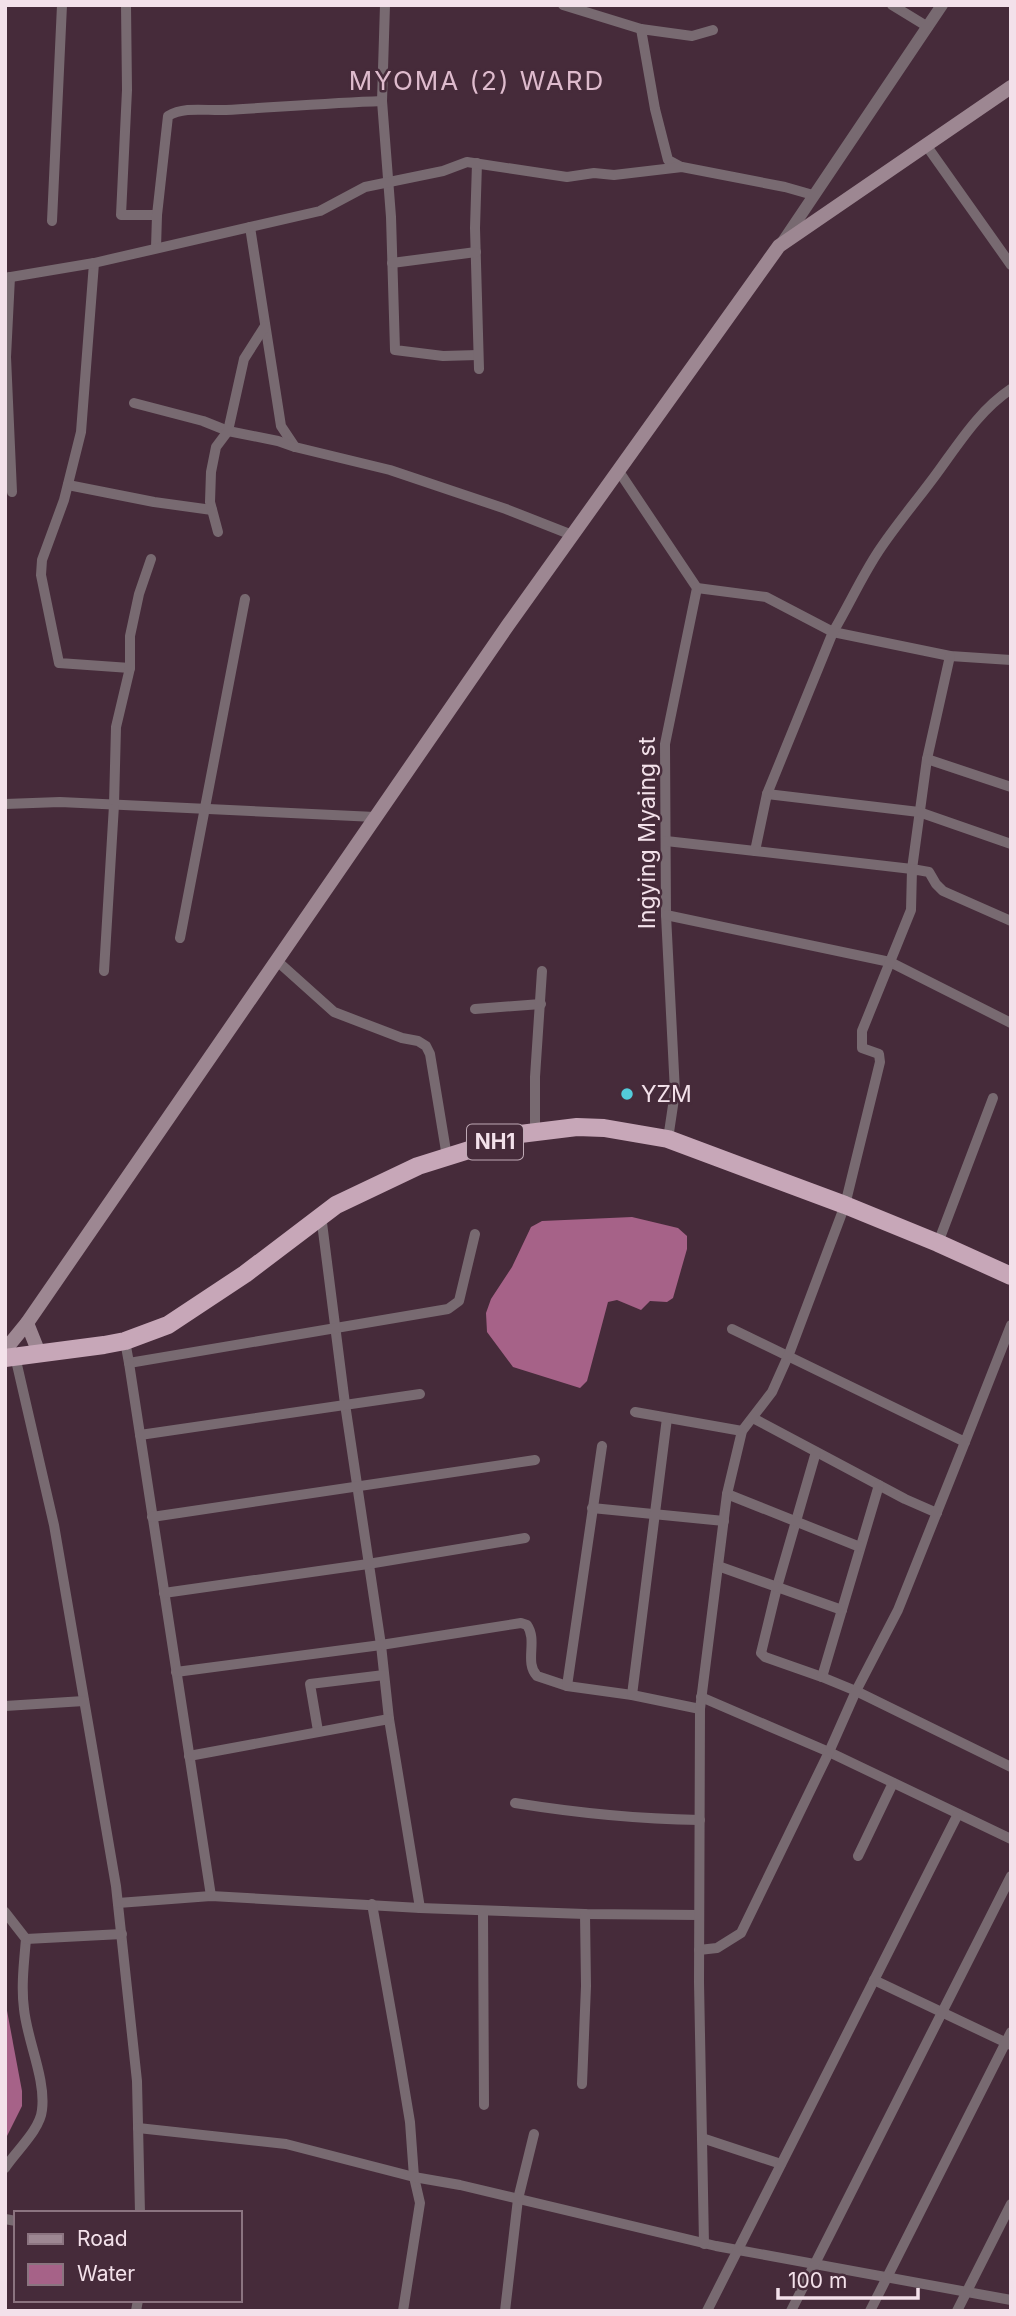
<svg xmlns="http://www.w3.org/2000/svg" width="1016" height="2316" font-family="Inter,sans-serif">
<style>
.water{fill:#a66288}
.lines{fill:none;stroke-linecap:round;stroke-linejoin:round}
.minor{stroke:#786a71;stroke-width:10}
.tertiary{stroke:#786a71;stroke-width:12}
.secondary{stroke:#9d8792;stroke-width:14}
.trunk{stroke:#c7a7b8;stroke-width:18}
.poi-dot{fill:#53cbda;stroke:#462b3a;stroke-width:2.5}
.labels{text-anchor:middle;stroke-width:5;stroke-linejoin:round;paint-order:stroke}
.shield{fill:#462b3a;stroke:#bfaab5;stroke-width:2}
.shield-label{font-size:21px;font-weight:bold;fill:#f3e1ea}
.street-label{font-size:23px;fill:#f3e1ea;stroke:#462b3a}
.poi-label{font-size:23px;fill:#f3e1ea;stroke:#462b3a;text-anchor:start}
.quarter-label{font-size:26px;letter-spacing:2px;fill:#debbcd;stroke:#462b3a}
</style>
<rect width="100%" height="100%" fill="#462b3a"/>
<!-- water -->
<g class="water">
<path d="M632,1217L678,1228L687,1236V1249L673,1298L667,1302L650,1301L641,1310L617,1300L608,1302L587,1381L580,1388L513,1367L487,1332L486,1313L491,1299L512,1267L531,1227L542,1221Z"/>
<path d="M5,2000L22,2091V2106L5,2140Z"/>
</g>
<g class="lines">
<!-- minor -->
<g class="minor">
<path d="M126,5L127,90L121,215H157"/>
<path d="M385,5L382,101L391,217L395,350L443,356L478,355"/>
<path d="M563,5L641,29L692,36L713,30"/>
<path d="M892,5L928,27"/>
<path d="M641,29L655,109L668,160L681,167"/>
<path d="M926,145L1011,265"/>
<path d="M477,163L475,228L479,369"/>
<path d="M52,221L62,5"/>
<path d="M250,227L281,426L295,447L390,470L506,509L572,535"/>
<path d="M156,248L157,215L168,116C185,106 206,111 226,110C278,107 330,103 382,101"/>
<path d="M94,263L81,432L64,500L42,560L41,575L59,663L130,668"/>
<path d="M392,263L476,252"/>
<path d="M10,277L6,357L12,492"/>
<path d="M5,278L94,263L320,211L365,187L443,171L467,162L567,177L594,173L614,175L682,167L785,187L813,195"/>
<path d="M134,403L203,421L228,431L278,441L295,447"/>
<path d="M618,470L697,588L665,744L666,915L675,1092L668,1139"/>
<path d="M68,485L154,502L212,510"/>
<path d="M218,532L210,502L211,472L216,447L228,431L244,359L265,326"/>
<path d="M697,588L766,597L833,632L950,656L1011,660"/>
<path d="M950,656L927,759L912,869L755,851L767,794L833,632C849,605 861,578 878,552C897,523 920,497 940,469C961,440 981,409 1011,389"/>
<path d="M927,759L1011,787"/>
<path d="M767,794L919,812L1011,844"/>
<path d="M5,804L60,802L375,817"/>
<path d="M666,841L755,851"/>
<path d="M666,915L890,962L1011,1023"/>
<path d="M180,938L245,599"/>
<path d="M276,960L334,1012L402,1038L418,1041L426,1046L430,1054L447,1157"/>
<path d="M104,971L114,805L116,727L130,668V636L139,594L151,559"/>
<path d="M475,1009L541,1004"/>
<path d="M535,1131V1077L542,971"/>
<path d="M321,1215L345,1404L381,1645L389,1719L420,1908"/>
<path d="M938,1243L993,1098"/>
<path d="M732,1329L965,1442L1011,1325"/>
<path d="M125,1341L129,1363L448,1309L459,1301L475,1234"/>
<path d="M15,1356L54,1525L116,1886L137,2081L140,2213"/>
<path d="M129,1363L211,1896"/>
<path d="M635,1412L742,1431"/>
<path d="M753,1418L905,1499L937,1513"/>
<path d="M140,1435L420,1394"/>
<path d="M816,1452L777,1587L761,1653L765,1657L822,1677"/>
<path d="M879,1485L822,1677L856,1691L1011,1767"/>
<path d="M727,1494L860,1547"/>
<path d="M592,1508L724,1521"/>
<path d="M152,1517L535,1460"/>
<path d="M718,1566L842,1610"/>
<path d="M164,1593L368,1564L525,1538"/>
<path d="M176,1672L381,1645L521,1623L527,1625C538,1641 524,1662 537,1676L567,1686L632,1695L700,1709"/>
<path d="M567,1686L602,1446"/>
<path d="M632,1695L667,1418"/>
<path d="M701,1697L829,1752L1011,1839"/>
<path d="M5,1706L84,1701"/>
<path d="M318,1731L310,1684L384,1675"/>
<path d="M189,1756L389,1719"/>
<path d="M515,1803C577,1813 637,1819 700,1820"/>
<path d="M858,1856L893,1783"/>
<path d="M118,1903L211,1896L420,1908L585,1914L699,1915"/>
<path d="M372,1904L399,2056L410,2122L414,2177L420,2203L403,2311"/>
<path d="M483,1911L484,2105"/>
<path d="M5,1912L26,1939C24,1962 21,1987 24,2009C27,2040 46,2079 42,2110C40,2130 16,2151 5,2168"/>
<path d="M26,1939L122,1934"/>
<path d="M699,1950L717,1948L741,1933L829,1752L856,1691L898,1610L965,1442"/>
<path d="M874,1980L1011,2045"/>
<path d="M582,2084L586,1986L585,1914"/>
<path d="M138,2128L286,2144L414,2177L460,2185L716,2246L1011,2300"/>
<path d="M702,2138L781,2164"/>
<path d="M5,2219L16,2221"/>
<path d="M704,2244L699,1982L700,1709L727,1494L742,1431L772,1392L789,1354L845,1205L880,1062L879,1054L862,1048V1031L911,910L912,869L929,872L936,884L943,891L1011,921"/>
<path d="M136,2311L138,2300"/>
<path d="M505,2311L518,2199L534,2134"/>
<path d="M707,2311L958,1814"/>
<path d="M791,2311L1011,1876"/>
<path d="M870,2311L1011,2032"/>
<path d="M957,2311L1011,2204"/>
</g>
<!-- tertiary -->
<path class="tertiary" d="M782,243L942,5"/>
<!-- secondary -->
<g class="secondary">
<path d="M27,1323L39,1353"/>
<path d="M5,1350L27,1323L508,625L779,246L1011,87"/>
</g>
<!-- trunk -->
<path class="trunk" d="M5,1358L104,1345L125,1341L168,1325L245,1274L336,1205L418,1166L520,1134L577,1127L604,1128L668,1139L845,1205L938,1243L1011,1276"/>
</g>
<!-- markers -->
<circle class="poi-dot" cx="627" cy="1094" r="7"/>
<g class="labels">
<!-- shield labels -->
<rect class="shield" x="467" y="1124.5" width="56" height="35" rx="5"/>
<g class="shield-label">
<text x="495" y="1149">NH1</text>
</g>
<!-- street labels -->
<g class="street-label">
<text transform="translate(647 833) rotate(-90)" y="8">Ingying Myaing st</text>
</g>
<!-- poi labels -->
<g class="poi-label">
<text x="641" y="1102">YZM</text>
</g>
<!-- quarter labels -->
<g class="quarter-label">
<text x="477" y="90">MYOMA (2) WARD</text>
</g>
</g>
<!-- border -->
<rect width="1016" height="2316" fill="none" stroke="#f3e1ea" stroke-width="14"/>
<!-- legend -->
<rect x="14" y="2211" width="228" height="91" fill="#462b3a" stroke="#8b7480" stroke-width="2"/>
<rect x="28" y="2234" width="35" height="10" fill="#9d8792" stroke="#8b7480" stroke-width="2"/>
<text x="77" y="2246" font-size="21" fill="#f3e1ea">Road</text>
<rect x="28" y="2264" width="35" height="21" fill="#a66288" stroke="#8b7480" stroke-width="2"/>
<text x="77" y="2281" font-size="21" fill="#f3e1ea">Water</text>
<!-- scale -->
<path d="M778 2288v10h140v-10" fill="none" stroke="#f3e1ea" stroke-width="3.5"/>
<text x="788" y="2288" font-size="21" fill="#f3e1ea" stroke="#462b3a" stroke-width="5" paint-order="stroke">100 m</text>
</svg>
